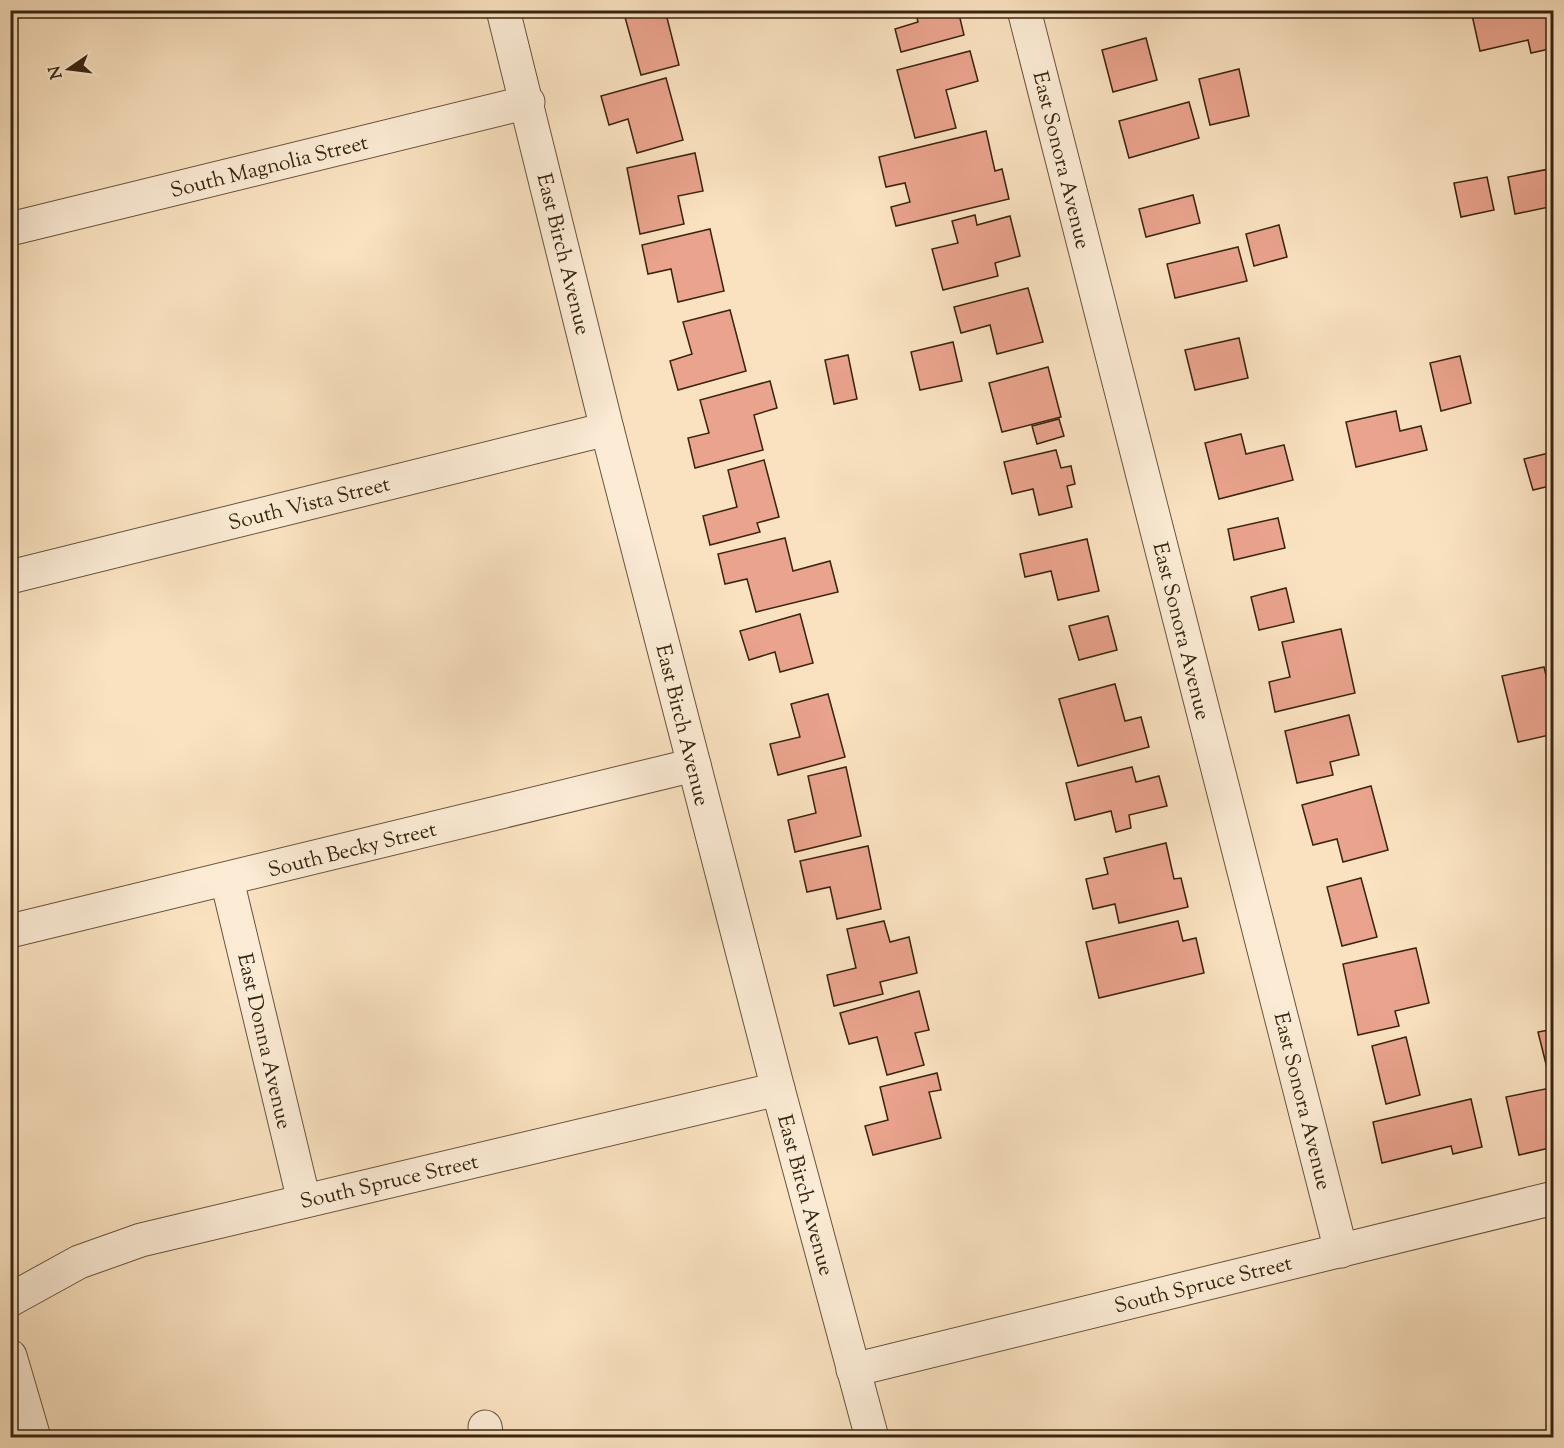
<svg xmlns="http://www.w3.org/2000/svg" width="1564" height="1448" font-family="'Sorts Mill Goudy',serif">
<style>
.building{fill:#eaa38d;stroke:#382410;stroke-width:1.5}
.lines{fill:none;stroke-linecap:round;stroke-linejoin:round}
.street-casing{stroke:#68543c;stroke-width:35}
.street{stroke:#fcecd6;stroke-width:33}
.labels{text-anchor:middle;stroke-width:4.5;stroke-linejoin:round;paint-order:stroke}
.street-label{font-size:21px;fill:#382410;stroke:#fcecd6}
</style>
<rect width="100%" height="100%" fill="#fae2c0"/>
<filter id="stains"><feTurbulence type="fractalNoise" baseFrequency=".00333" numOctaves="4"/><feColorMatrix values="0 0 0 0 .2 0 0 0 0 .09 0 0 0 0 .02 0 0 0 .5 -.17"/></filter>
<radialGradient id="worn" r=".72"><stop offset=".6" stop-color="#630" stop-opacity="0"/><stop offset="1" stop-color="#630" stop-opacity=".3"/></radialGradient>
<!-- building -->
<g class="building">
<path d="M623,10H665L679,65L641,75Z"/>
<path d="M915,10H958L964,35L901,52L895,29L918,22Z"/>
<path d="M1493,10H1551L1554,48L1531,53L1528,40L1480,51L1472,15Z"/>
<path d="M1146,38L1157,80L1113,92L1102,50Z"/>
<path d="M970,51L978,81L946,90L956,128L915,138L897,70Z"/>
<path d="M1239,69L1249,116L1210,125L1199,79Z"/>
<path d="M666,78L683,140L637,153L628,119L609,125L601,96Z"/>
<path d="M1189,102L1199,138L1129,158L1119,121Z"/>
<path d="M986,131L995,171L1002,169L1009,199L896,226L891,207L910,202L905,183L886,187L879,157Z"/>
<path d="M695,153L703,191L678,196L684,224L640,234L627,168Z"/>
<path d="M1554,168V206L1515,214L1508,177Z"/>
<path d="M1487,177L1494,210L1461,217L1454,183Z"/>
<path d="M1193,195L1200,223L1146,237L1139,209Z"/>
<path d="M975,215L977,225L1010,216L1020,256L995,263L998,276L943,290L932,249L958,243L952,221Z"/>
<path d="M1279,225L1287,257L1254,266L1246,234Z"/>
<path d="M710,229L724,291L678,302L671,269L648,274L642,245Z"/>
<path d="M1238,247L1247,281L1175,298L1167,264Z"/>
<path d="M1028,288L1043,342L997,354L990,325L961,333L954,307Z"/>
<path d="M730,310L746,371L678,390L670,361L692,354L683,322Z"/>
<path d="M1239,338L1248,378L1195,390L1185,350Z"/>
<path d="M953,342L962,381L920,390L911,352Z"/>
<path d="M848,355L857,399L834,404L825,360Z"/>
<path d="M1460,356L1471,403L1441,411L1430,363Z"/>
<path d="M1048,367L1061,417L1002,432L989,383Z"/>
<path d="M770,381L777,408L754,415L763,450L695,468L688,438L709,433L700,400Z"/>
<path d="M1396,411L1400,431L1421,426L1427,450L1356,467L1346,422Z"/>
<path d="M1059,419L1064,436L1037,444L1032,426Z"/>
<path d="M1241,434L1246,454L1284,445L1293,480L1219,499L1205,443Z"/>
<path d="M1056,450L1061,468L1071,466L1075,484L1067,486L1072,507L1039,515L1033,489L1012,494L1004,462Z"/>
<path d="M1553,452L1554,485L1533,490L1524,459Z"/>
<path d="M764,460L779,517L757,523L760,532L710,545L703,516L737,507L728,470Z"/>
<path d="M1278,518L1285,548L1234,560L1228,529Z"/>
<path d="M785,538L793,571L830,561L838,592L756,612L747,579L725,584L718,554Z"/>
<path d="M1087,539L1099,591L1058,600L1051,571L1025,577L1020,554Z"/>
<path d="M1286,588L1294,622L1259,630L1251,597Z"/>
<path d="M800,614L813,663L780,672L775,652L749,660L740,631Z"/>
<path d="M1108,616L1117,650L1079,660L1069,626Z"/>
<path d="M1341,629L1355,693L1275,712L1269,682L1290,677L1282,642Z"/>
<path d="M1544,667L1554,707V734L1518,742L1502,676Z"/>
<path d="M1115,684L1125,721L1141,717L1149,747L1078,766L1059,699Z"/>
<path d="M828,694L845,757L778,775L770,744L800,737L791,704Z"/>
<path d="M1349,715L1359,755L1330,762L1333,775L1297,783L1285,731Z"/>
<path d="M846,767L861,836L795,852L788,820L816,813L808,776Z"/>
<path d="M1132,767L1136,782L1159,776L1167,806L1129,815L1131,828L1116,832L1111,811L1075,820L1066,783Z"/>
<path d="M1371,786L1388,850L1343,862L1337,839L1313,845L1302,805Z"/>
<path d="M1166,843L1174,879L1181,878L1188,907L1119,923L1115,904L1093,909L1086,879L1108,874L1104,858Z"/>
<path d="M868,846L881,909L837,919L830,887L807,892L800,861Z"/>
<path d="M1554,853V877L1547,854Z"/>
<path d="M1361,878L1377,937L1342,946L1327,887Z"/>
<path d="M884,921L890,942L909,937L917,973L880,982L883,994L834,1006L827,975L856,968L847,929Z"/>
<path d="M1178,921L1183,941L1196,938L1204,973L1099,998L1086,942Z"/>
<path d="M1416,948L1429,1003L1395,1011L1399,1026L1358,1035L1343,964Z"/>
<path d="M919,991L929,1030L915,1033L924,1065L887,1075L877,1037L849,1044L840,1013Z"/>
<path d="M1554,1029V1084H1551L1538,1032Z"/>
<path d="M1406,1037L1420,1095L1386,1104L1372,1046Z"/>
<path d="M937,1073L941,1090L929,1092L941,1138L873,1155L865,1126L888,1120L880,1087Z"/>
<path d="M1550,1088L1554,1102V1147L1519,1155L1506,1097Z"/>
<path d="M1471,1099L1482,1147L1453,1154L1451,1146L1382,1163L1373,1122Z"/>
</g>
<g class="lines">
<!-- street casing -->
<g class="street-casing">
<g id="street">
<path d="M503,10L607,429L778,1089L872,1438"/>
<path d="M1024,10L1341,1251"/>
<path d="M10,229L528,102"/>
<path d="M10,577L607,429"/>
<path d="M227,880L304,1201"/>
<path d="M10,931L694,765"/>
<path d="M10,1300L79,1262L141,1240L778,1089"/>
<path d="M10,1356L34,1438"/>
<path d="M853,1370L1554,1198"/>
<path d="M485,1427L487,1438"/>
</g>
</g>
<!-- street -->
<use href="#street" class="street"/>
</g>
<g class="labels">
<!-- street labels -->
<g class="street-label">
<text transform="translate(1062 160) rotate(76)" y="7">East Sonora Avenue</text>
<text transform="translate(269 166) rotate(-14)" y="7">South Magnolia Street</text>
<text transform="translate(564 254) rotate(76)" y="7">East Birch Avenue</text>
<text transform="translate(309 503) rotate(-14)" y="7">South Vista Street</text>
<text transform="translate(1182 631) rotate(76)" y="7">East Sonora Avenue</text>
<text transform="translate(683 725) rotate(76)" y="7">East Birch Avenue</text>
<text transform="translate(352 849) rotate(-14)" y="7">South Becky Street</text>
<text transform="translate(265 1041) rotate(77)" y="7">East Donna Avenue</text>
<text transform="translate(1303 1101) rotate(76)" y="7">East Sonora Avenue</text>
<text transform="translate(389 1181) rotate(-13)" y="7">South Spruce Street</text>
<text transform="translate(806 1195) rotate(75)" y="7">East Birch Avenue</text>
<text transform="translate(1203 1284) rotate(-14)" y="7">South Spruce Street</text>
</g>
</g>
<!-- margin -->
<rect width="1564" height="1448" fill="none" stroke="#fae2c0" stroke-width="36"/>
<rect x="12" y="12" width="1540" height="1424" fill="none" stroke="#382410" stroke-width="3"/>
<rect x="18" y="18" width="1528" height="1412" fill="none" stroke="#382410" stroke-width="1.5"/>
<!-- north arrow -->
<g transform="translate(69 69) rotate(256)" stroke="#fcecd6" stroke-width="4.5" paint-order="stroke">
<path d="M0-4.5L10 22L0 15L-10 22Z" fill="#382410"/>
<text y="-9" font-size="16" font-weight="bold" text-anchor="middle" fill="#382410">N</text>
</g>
<rect width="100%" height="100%" filter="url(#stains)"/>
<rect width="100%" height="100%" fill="url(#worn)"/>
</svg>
